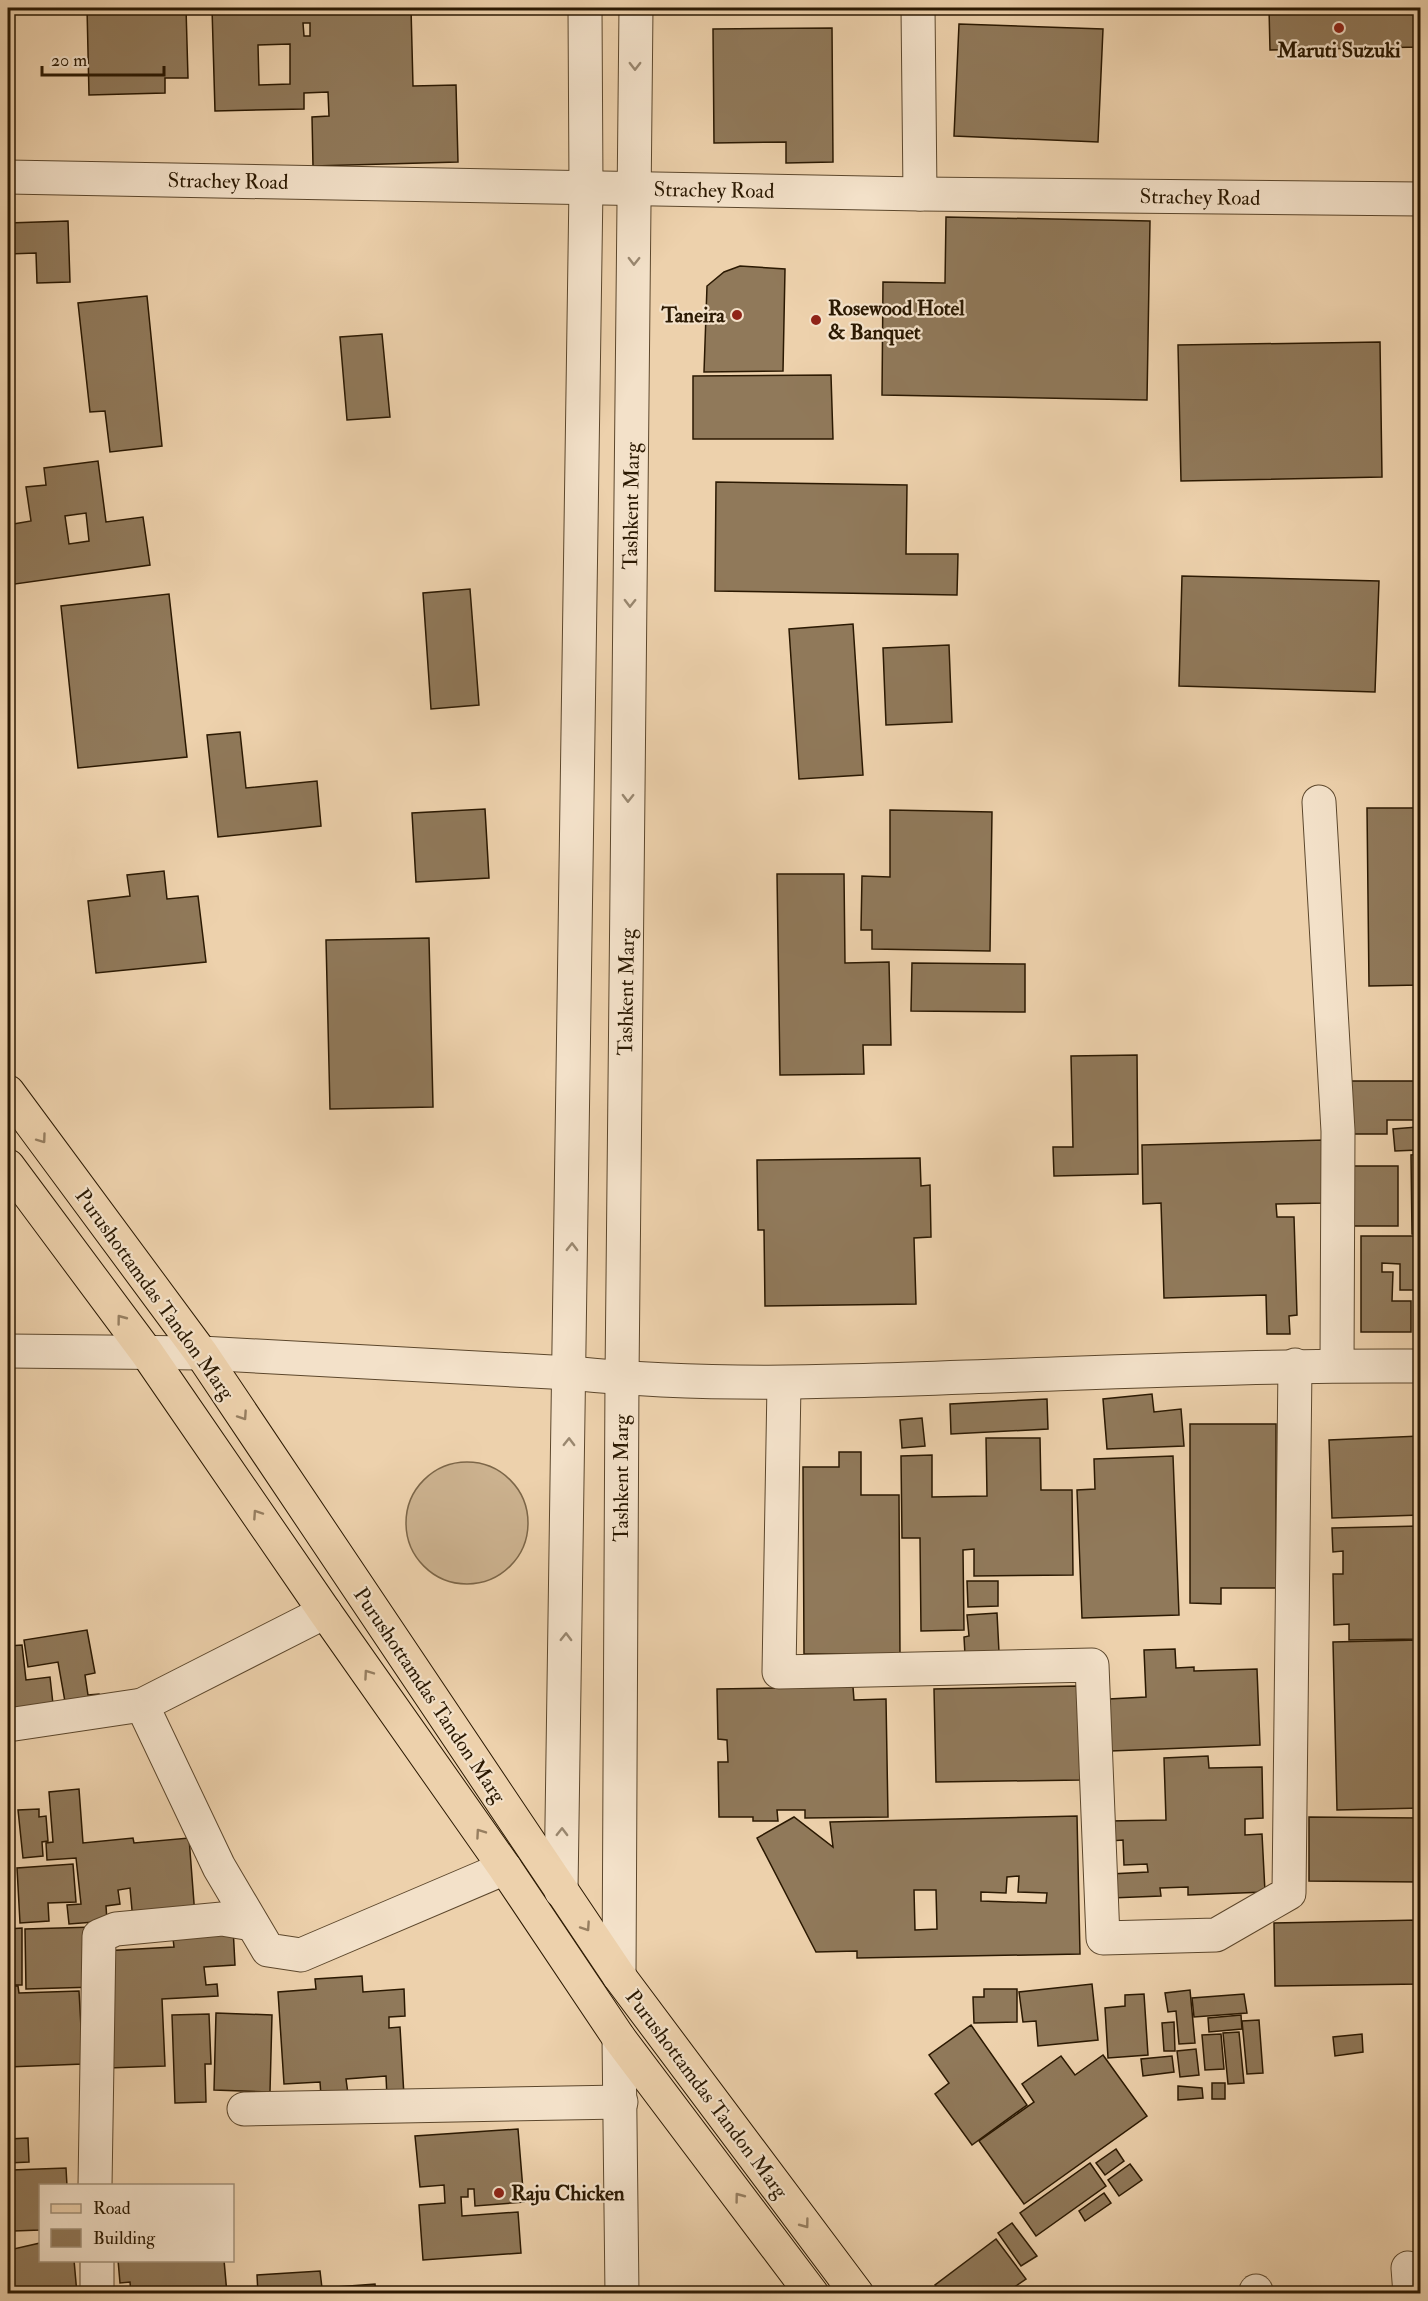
<svg xmlns="http://www.w3.org/2000/svg" width="1428" height="2301" font-family="'IM FELL Double Pica',serif">
<style>
.green{fill:#ccb28f;stroke:#7c6648;stroke-width:1.5}
.building{fill:#90795a;stroke:#2b1902;stroke-width:1.5;fill-rule:evenodd}
.lines{fill:none;stroke-linecap:round;stroke-linejoin:round}
.minor-casing{stroke:#5c472c;stroke-width:35}
.major-casing{stroke:#2b1902;stroke-width:35}
.minor{stroke:#f3e1c9;stroke-width:33}
.major{stroke:#edd1ac;stroke-width:33}
.oneway{stroke:#99876f}
.oneway2{stroke:#967e60}
.poi-dot{fill:#8f2418;stroke:#f3e1c9;stroke-width:2}
.labels{text-anchor:middle;stroke-width:4.5;stroke-linejoin:round;paint-order:stroke}
.poi-label{font-size:21px;font-weight:bold;fill:#2b1902;stroke:#f3e1c9;text-anchor:start}
.street-label{font-size:21px;fill:#2b1902;stroke:#f3e1c9}
</style>
<rect width="100%" height="100%" fill="#edd1ac"/>
<filter id="stains"><feTurbulence type="fractalNoise" baseFrequency=".00333" numOctaves="4"/><feColorMatrix values="0 0 0 0 .2 0 0 0 0 .09 0 0 0 0 .02 0 0 0 .5 -.17"/></filter>
<radialGradient id="worn" r=".72"><stop offset=".6" stop-color="#630" stop-opacity="0"/><stop offset="1" stop-color="#630" stop-opacity=".3"/></radialGradient>
<!-- green -->
<circle class="green" cx="467" cy="1523" r="61"/>
<!-- building -->
<g class="building">
<path d="M87,8H186L188,78H165V93L89,95Z"/>
<path d="M212,8H411L413,86L456,85L458,162L313,166L312,117L329,116L328,92L304,93V109L215,111ZM303,23H310V36H304ZM290,44V84L259,85L258,45Z"/>
<path d="M1269,8H1420V47L1270,50Z"/>
<path d="M959,24L1103,29L1098,142L954,136Z"/>
<path d="M832,28L833,162L786,163V142L714,143L713,29Z"/>
<path d="M946,217L1150,221L1147,400L882,395L883,282L945,283Z"/>
<path d="M68,221L70,282L37,283L36,253L8,254V223Z"/>
<path d="M740,266L785,269L783,371L704,372L707,286L724,272Z"/>
<path d="M147,296L162,446L110,452L105,411L90,412L78,303Z"/>
<path d="M382,334L390,417L347,420L340,337Z"/>
<path d="M1380,342L1382,477L1181,481L1178,345Z"/>
<path d="M831,375L833,439H693V376Z"/>
<path d="M98,461L106,522L143,517L150,565L8,585V525L31,521L26,487L46,485L44,468ZM86,513L89,541L69,544L65,516Z"/>
<path d="M716,482L907,485L906,554H958L957,595L715,591Z"/>
<path d="M1182,576L1379,581L1375,692L1179,686Z"/>
<path d="M470,589L479,705L431,709L423,593Z"/>
<path d="M169,594L187,757L78,768L61,606Z"/>
<path d="M853,624L863,775L799,779L789,629Z"/>
<path d="M949,645L952,722L886,725L883,648Z"/>
<path d="M240,732L246,788L317,781L321,826L218,837L207,735Z"/>
<path d="M1367,808H1420V985L1369,986Z"/>
<path d="M485,809L489,878L416,882L412,813Z"/>
<path d="M890,810L992,812L990,951L872,949V930H861L862,876L890,877Z"/>
<path d="M164,871L167,899L198,896L206,962L96,973L88,901L130,896L127,875Z"/>
<path d="M777,874H844L845,963L889,962L891,1045H863L864,1074L780,1075Z"/>
<path d="M429,938L433,1107L330,1109L326,940Z"/>
<path d="M912,963L1025,964V1012L911,1011Z"/>
<path d="M1137,1055L1138,1174L1054,1176L1053,1147H1073L1071,1056Z"/>
<path d="M1342,1081H1420L1418,1120H1387V1134H1342Z"/>
<path d="M1417,1127L1418,1150L1395,1151L1393,1129Z"/>
<path d="M1325,1140L1326,1203L1276,1204L1277,1217H1294L1297,1315L1289,1316L1290,1334H1267L1266,1295L1164,1298L1161,1203L1143,1204L1142,1145Z"/>
<path d="M1420,1154V1234H1412L1411,1155Z"/>
<path d="M920,1158L921,1186L930,1185L931,1237L914,1238L916,1304L765,1306L764,1230H758L757,1160Z"/>
<rect x="1354" y="1166" width="44" height="60"/>
<path d="M1361,1236H1416V1290H1400V1264L1382,1263V1272H1393L1392,1301H1411V1332H1361Z"/>
<path d="M1152,1394L1154,1412L1181,1409L1184,1446L1107,1449L1103,1399Z"/>
<path d="M1047,1399L1048,1429L951,1434L950,1404Z"/>
<path d="M922,1418L925,1446L902,1448L900,1420Z"/>
<path d="M1190,1424H1276V1588H1221V1604L1190,1603Z"/>
<path d="M1420,1436V1515L1332,1518L1329,1440Z"/>
<path d="M986,1438H1040L1041,1490H1072L1073,1575L974,1576V1549L963,1550L964,1630L921,1631L920,1538H902L901,1456L932,1455V1497L987,1496Z"/>
<path d="M839,1452H861V1495H899L900,1654H804L803,1467H839Z"/>
<path d="M1173,1456L1179,1615L1082,1618L1077,1490L1095,1489L1094,1459Z"/>
<path d="M1420,1526V1639L1349,1640V1624L1334,1625L1333,1574H1343V1551L1333,1552L1332,1528Z"/>
<path d="M967,1581H998V1606L968,1607Z"/>
<path d="M997,1613L999,1652L965,1655L964,1637L969,1636L967,1615Z"/>
<path d="M87,1630L95,1673L85,1675L88,1695L99,1694L101,1708L67,1713L58,1662L28,1667L24,1640Z"/>
<path d="M1420,1640V1808L1337,1810L1333,1642Z"/>
<path d="M22,1645L26,1680L50,1677L54,1713L8,1718V1646Z"/>
<path d="M1175,1649L1176,1668L1194,1667V1671L1257,1669L1260,1745L1111,1751L1109,1699L1146,1697L1144,1650Z"/>
<path d="M1078,1686L1080,1780L936,1782L934,1689Z"/>
<path d="M853,1687L854,1700L886,1699L888,1817L805,1818V1810H777L778,1821H753V1817H719L718,1762H728L727,1740L718,1739L717,1689Z"/>
<path d="M1208,1756L1209,1768L1262,1767L1263,1818L1245,1819V1835L1262,1834L1265,1892L1188,1895V1887L1160,1888L1161,1896L1111,1898L1110,1874L1148,1872L1147,1864L1124,1865L1123,1840L1110,1841L1109,1821L1166,1820L1164,1758Z"/>
<path d="M79,1789L83,1843L133,1838L134,1843L189,1838L195,1916L133,1921L130,1888L118,1890L120,1904L106,1906L107,1921L69,1924L67,1905L81,1904L76,1858L47,1860L46,1843L53,1842L49,1792Z"/>
<path d="M8,1807H10L14,1892H8Z"/>
<path d="M39,1809V1817L46,1816L48,1841L42,1842L43,1856L23,1858L18,1810Z"/>
<path d="M1077,1816L1080,1954L857,1958V1951L816,1952L757,1838L794,1817L833,1847L830,1822ZM1019,1876L1018,1892L1047,1893L1046,1903L981,1901V1892L1006,1893L1007,1877ZM914,1890H936L937,1929L915,1930Z"/>
<path d="M1309,1817L1420,1818V1882L1309,1881Z"/>
<path d="M73,1864L76,1902L48,1903L49,1921L20,1923L17,1868Z"/>
<path d="M8,1900H11L14,1922L8,1923Z"/>
<path d="M1420,1920V1984L1275,1986L1274,1923Z"/>
<path d="M94,1927L96,1987L26,1989L25,1929Z"/>
<path d="M233,1927L235,1965L204,1967L206,1985L217,1984L218,1996L162,1999L165,2066L108,2068L102,1951L174,1947L172,1930Z"/>
<path d="M22,1928V1985H8V1929Z"/>
<path d="M362,1976L363,1992L404,1989L405,2016L389,2017V2028L400,2027L404,2096L387,2097L386,2076L346,2079L348,2094L321,2096L320,2082L284,2084L278,1992L316,1989L315,1979Z"/>
<path d="M1092,1984L1098,2040L1038,2046L1036,2021L1023,2022L1019,1992Z"/>
<path d="M8,1986H18L19,1993L79,1991L83,2064L8,2067Z"/>
<path d="M984,1989H1017V2022L974,2023L973,1997H984Z"/>
<path d="M1190,1990L1195,2043L1179,2044L1176,2011L1168,2012L1165,1993Z"/>
<path d="M1144,1994L1148,2055L1108,2058L1105,2008L1125,2006V1995Z"/>
<path d="M1244,1994L1247,2013L1194,2017L1192,1998Z"/>
<path d="M216,2013L272,2015L270,2092L214,2090Z"/>
<path d="M209,2014L211,2064H205L206,2102L175,2103L172,2015Z"/>
<path d="M1241,2015L1242,2029L1209,2032L1208,2018Z"/>
<path d="M1259,2020L1263,2073L1247,2074L1242,2021Z"/>
<path d="M1174,2022L1175,2051H1164L1162,2023Z"/>
<path d="M971,2025L1027,2105L972,2145L935,2094L949,2083L929,2055Z"/>
<path d="M1239,2032L1244,2083L1228,2084L1223,2033Z"/>
<path d="M1221,2034L1224,2069L1205,2070L1202,2035Z"/>
<path d="M1362,2034L1363,2052L1335,2056L1333,2037Z"/>
<path d="M1196,2049L1199,2075L1180,2077L1177,2051Z"/>
<path d="M1103,2055L1147,2116L1024,2204L979,2141L1034,2102L1022,2084L1061,2056L1075,2075Z"/>
<path d="M1172,2056L1174,2072L1143,2076L1141,2059Z"/>
<rect x="1212" y="2083" width="13" height="16"/>
<path d="M1178,2086L1202,2088L1203,2098L1178,2100Z"/>
<path d="M518,2129L524,2202L475,2206L474,2189H468V2197H461L462,2216L518,2212L521,2253L423,2260L419,2205L445,2203L444,2185L420,2187L415,2136Z"/>
<path d="M28,2138L29,2162L8,2163V2139Z"/>
<path d="M1116,2149L1124,2161L1105,2175L1096,2163Z"/>
<path d="M1090,2163L1106,2186L1036,2236L1020,2213Z"/>
<path d="M1130,2164L1142,2180L1119,2196L1108,2180Z"/>
<path d="M66,2168L67,2186H40V2230L14,2231L12,2170Z"/>
<path d="M1104,2193L1111,2203L1085,2221L1079,2211Z"/>
<path d="M1012,2223L1037,2256L1021,2266L998,2233Z"/>
<path d="M996,2239L1026,2279L1013,2288L1016,2294H941L935,2285Z"/>
<path d="M40,2243V2260H74L77,2294H8L9,2250Z"/>
<path d="M118,2260H224L227,2294H131L130,2282L120,2283Z"/>
<path d="M320,2271L322,2288L375,2284L376,2294H258L257,2275Z"/>
</g>
<g class="lines">
<!-- minor casing -->
<g class="minor-casing">
<g id="minor">
<path d="M918,8L920,194"/>
<path d="M8,177L920,194L1420,199"/>
<path d="M1319,802L1338,1131L1337,1365"/>
<path d="M8,1351L201,1353L570,1373C703,1387 835,1382 968,1377C1119,1372 1269,1365 1420,1366"/>
<path d="M784,1384L779,1672L1092,1665L1103,1938L1216,1935L1289,1893L1295,1365"/>
<path d="M142,1705L219,1867L268,1950L301,1955L505,1868"/>
<path d="M8,1725L142,1705L325,1612"/>
<path d="M561,1891L586,187L585,8"/>
<path d="M619,1976L622,1378L636,8"/>
<path d="M619,2038L622,2294"/>
<path d="M244,2109L621,2102"/>
<path d="M95,2186L99,1936L116,1929L222,1919L252,1924"/>
<path d="M97,2260V2294"/>
<path d="M1408,2268L1410,2294"/>
<path d="M1256,2291V2294"/>
</g>
</g>
<!-- major casing -->
<g class="major-casing">
<g id="major">
<path d="M8,1092L201,1353L619,1976L857,2294"/>
<path d="M8,1166L147,1353L325,1612L505,1868L619,2038L812,2294"/>
</g>
</g>
<!-- minor -->
<use href="#minor" class="minor"/>
<!-- major -->
<use href="#major" class="major"/>
</g>
<!-- one-way arrows -->
<defs><path id="oneway-chevron" d="M-2-3.5L2.5 0L-2 3.5" fill="none" stroke-width="1.6" stroke-linecap="round" stroke-linejoin="round" transform="scale(1.5)"/></defs>
<g class="oneway">
<use href="#oneway-chevron" transform="translate(635 66) rotate(90)"/>
<use href="#oneway-chevron" transform="translate(634 261) rotate(91)"/>
<use href="#oneway-chevron" transform="translate(630 603) rotate(91)"/>
<use href="#oneway-chevron" transform="translate(628 798) rotate(91)"/>
<use href="#oneway-chevron" transform="translate(572 1247) rotate(-89)"/>
<use href="#oneway-chevron" transform="translate(569 1442) rotate(-89)"/>
<use href="#oneway-chevron" transform="translate(566 1637) rotate(-89)"/>
<use href="#oneway-chevron" transform="translate(562 1832) rotate(-89)"/>
</g>
<g class="oneway2">
<use href="#oneway-chevron" transform="translate(42 1139) rotate(54)"/>
<use href="#oneway-chevron" transform="translate(121 1319) rotate(-127)"/>
<use href="#oneway-chevron" transform="translate(243 1416) rotate(56)"/>
<use href="#oneway-chevron" transform="translate(257 1514) rotate(-124)"/>
<use href="#oneway-chevron" transform="translate(368 1674) rotate(-125)"/>
<use href="#oneway-chevron" transform="translate(480 1833) rotate(-125)"/>
<use href="#oneway-chevron" transform="translate(586 1927) rotate(56)"/>
<use href="#oneway-chevron" transform="translate(739 2197) rotate(-127)"/>
<use href="#oneway-chevron" transform="translate(805 2224) rotate(53)"/>
</g>
<!-- markers -->
<g class="poi-dot">
<circle cx="1339" cy="28" r="6"/>
<circle cx="737" cy="315" r="6"/>
<circle cx="816" cy="320" r="6"/>
<circle cx="499" cy="2193" r="6"/>
</g>
<g class="labels">
<!-- poi labels -->
<g class="poi-label">
<text x="1339" y="57" text-anchor="middle">Maruti Suzuki</text>
<text x="828" y="315">Rosewood Hotel<tspan x="828" dy="24">&amp; Banquet</tspan></text>
<text x="725" y="322" text-anchor="end">Taneira</text>
<text x="511" y="2200">Raju Chicken</text>
</g>
<!-- street labels -->
<g class="street-label">
<text transform="translate(228 181) rotate(1)" y="7">Strachey Road</text>
<text transform="translate(714 190) rotate(1)" y="7">Strachey Road</text>
<text transform="translate(1200 197) rotate(1)" y="7">Strachey Road</text>
<text transform="translate(631 506) rotate(-89)" y="7">Tashkent Marg</text>
<text transform="translate(626 992) rotate(-89)" y="7">Tashkent Marg</text>
<text transform="translate(155 1294) rotate(54)" y="7">Purushottamdas Tandon Marg</text>
<text transform="translate(621 1478) rotate(-90)" y="7">Tashkent Marg</text>
<text transform="translate(430 1695) rotate(56)" y="7">Purushottamdas Tandon Marg</text>
<text transform="translate(707 2094) rotate(53)" y="7">Purushottamdas Tandon Marg</text>
</g>
</g>
<!-- margin -->
<rect width="1428" height="2301" fill="none" stroke="#edd1ac" stroke-width="30"/>
<rect x="9" y="9" width="1410" height="2283" fill="none" stroke="#2b1902" stroke-width="3"/>
<rect x="15" y="15" width="1398" height="2271" fill="none" stroke="#2b1902" stroke-width="1.5"/>
<!-- legend -->
<rect x="39" y="2184" width="195" height="78" fill="#f3e1c9" stroke="#a39179" stroke-width="1.5"/>
<rect x="51" y="2204" width="30" height="9" fill="#edd1ac" stroke="#a39179" stroke-width="1.5"/>
<text x="93" y="2214" font-size="18" fill="#2b1902">Road</text>
<rect x="51" y="2229" width="30" height="18" fill="#90795a" stroke="#a39179" stroke-width="1.5"/>
<text x="93" y="2244" font-size="18" fill="#2b1902">Building</text>
<!-- scale -->
<path d="M42 66v9h122v-9" fill="none" stroke="#2b1902" stroke-width="3"/>
<text x="51" y="66" font-size="18" fill="#2b1902" stroke="#f3e1c9" stroke-width="4.5" paint-order="stroke">20 m</text>
<rect width="100%" height="100%" filter="url(#stains)"/>
<rect width="100%" height="100%" fill="url(#worn)"/>
</svg>
